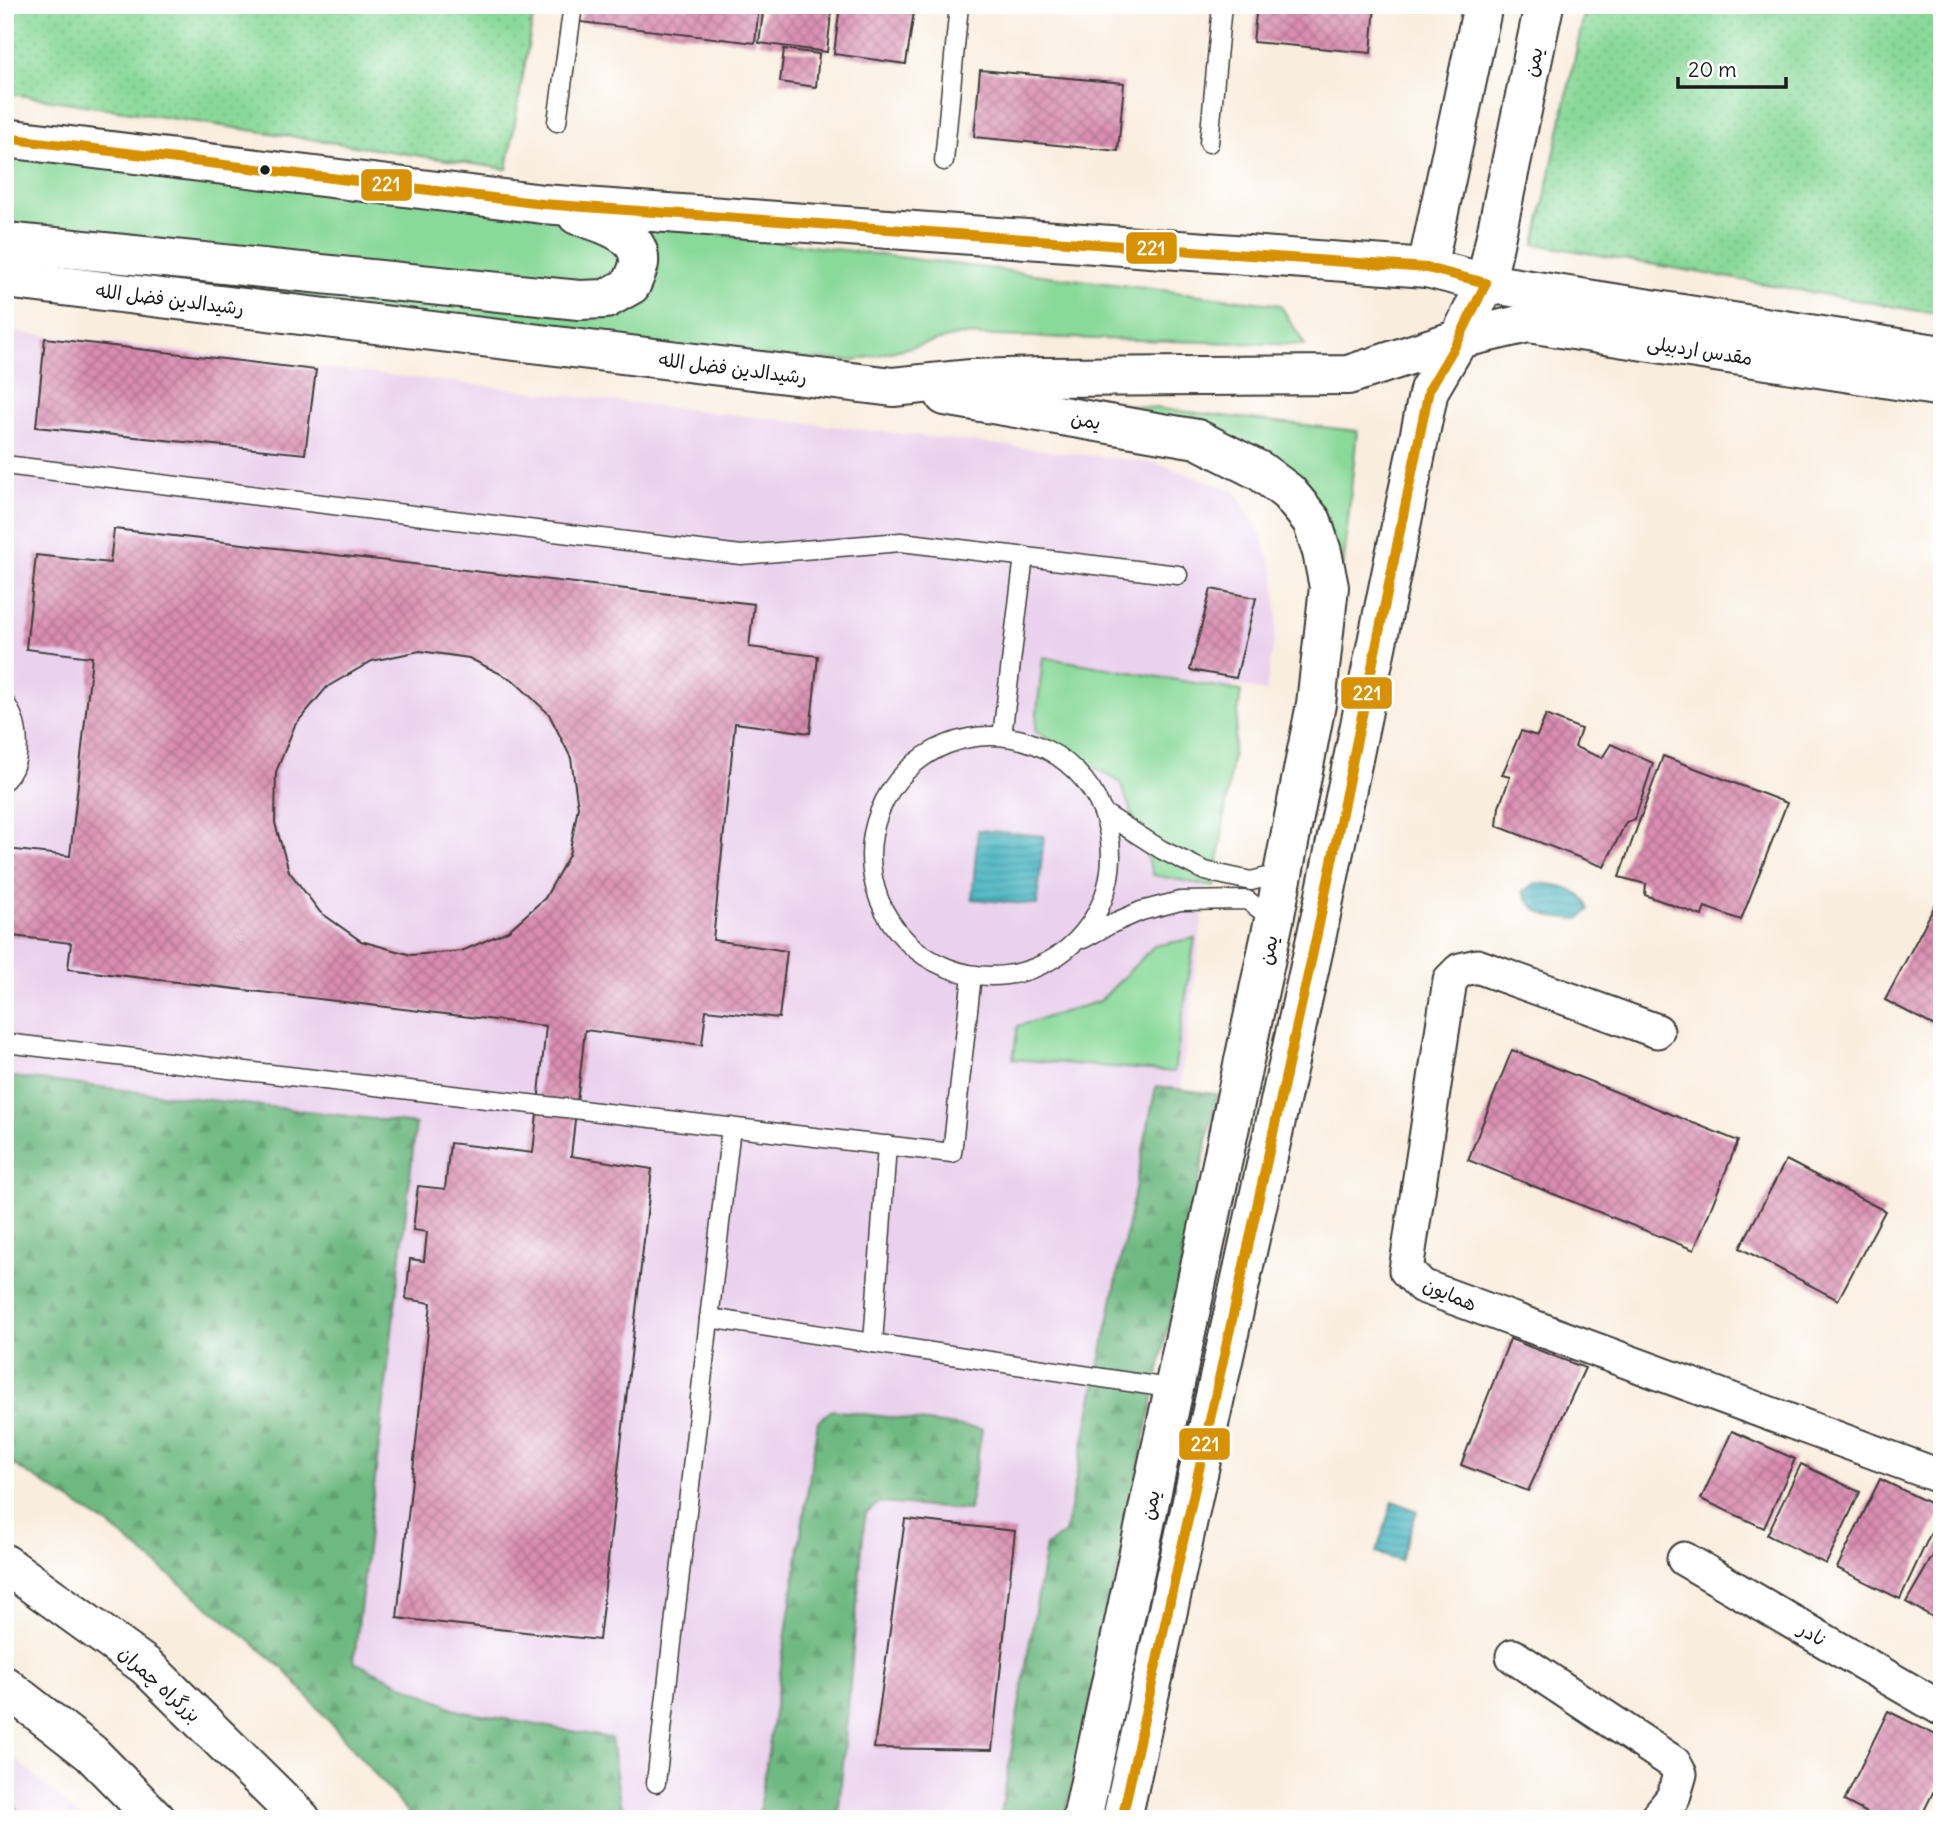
<svg xmlns="http://www.w3.org/2000/svg" width="1947" height="1824" font-family="Delius,'Playpen Sans Arabic',sans-serif">
<style>
.built{fill:#ead1ed}
.grass{fill:#89d999;stroke:#527a5a;stroke-width:2}
.forest{fill:url(#forest-firs);stroke:#456a4e;stroke-width:2}
.garden{fill:url(#garden-dots);stroke:#527a5a;stroke-width:2}
.water{fill:url(#water-rules);stroke:#30686e;stroke-width:2}
.building{fill:url(#building-cross-hatch);fill-rule:evenodd}
.lines{fill:none;stroke-linecap:round;stroke-linejoin:round}
.service-casing{stroke:#3d3b39;stroke-width:21}
.minor-casing{stroke:#3d3b39;stroke-width:37}
.secondary-casing{stroke:#3d3b39;stroke-width:42}
.trunk-casing{stroke:#3d3b39;stroke-width:42}
.service{stroke:#fff;stroke-width:18}
.minor{stroke:#fff;stroke-width:33}
.secondary{stroke:#fff;stroke-width:38}
.trunk{stroke:#fff;stroke-width:38}
.bus-1-casing{stroke:#fff;stroke-width:16}
.bus-1{stroke:#d69104;stroke-width:10}
.bus-dot{fill:#1c1c1c;stroke:#fff;stroke-width:2.5}
.labels{text-anchor:middle;stroke-width:6;stroke-linejoin:round;paint-order:stroke}
.street-label{font-size:19px;fill:#1c1c1c;stroke:#fff}
.line-badge{stroke:#fff;stroke-width:2.5}
.badge-label{font-size:19px;text-anchor:middle;font-weight:bold;fill:#fff}
</style>
<defs>
<pattern id="forest-firs" width="22" height="20" patternUnits="userSpaceOnUse" patternTransform="scale(1.75)"><rect width="22" height="20" fill="#6eb981"/><path d="M5 1l3.5 6h-7zM16 11l3.5 6h-7z" fill="#5f9e6f"/></pattern>
<pattern id="garden-dots" width="8" height="8" patternUnits="userSpaceOnUse" patternTransform="scale(1.75)"><rect width="8" height="8" fill="#89d999"/><path d="M2 2h.1M6 6h.1" fill="none" stroke="#76ba83" stroke-width="1.8" stroke-linecap="round"/></pattern>
<pattern id="water-rules" width="6" height="5" patternUnits="userSpaceOnUse" patternTransform="scale(1.75)"><rect width="6" height="5" fill="#44b3c0"/><path d="M0 2.5h6" fill="none" stroke="#38919b"/></pattern>
<pattern id="building-cross-hatch" width="8" height="8" patternUnits="userSpaceOnUse" patternTransform="scale(1.75)"><rect width="8" height="8" fill="#da8db1"/><path d="M0 0l8 8M0 8l8-8" fill="none" stroke="#b0728f"/></pattern>
</defs>
<rect width="100%" height="100%" fill="#fff"/>
<filter id="ink" filterUnits="userSpaceOnUse"><feTurbulence type="fractalNoise" baseFrequency=".0143" numOctaves="2"/><feDisplacementMap in="SourceGraphic" scale="14" xChannelSelector="R" yChannelSelector="G"/><feConvolveMatrix kernelMatrix="1 2 1 2 8 2 1 2 1" color-interpolation-filters="sRGB"/></filter>
<filter id="wash" filterUnits="userSpaceOnUse"><feTurbulence type="fractalNoise" baseFrequency=".00686" numOctaves="4" result="noise"/><feDisplacementMap in="SourceGraphic" scale="28" xChannelSelector="R" yChannelSelector="G"/><feGaussianBlur stdDeviation="1.57" result="paint"/><feColorMatrix in="noise" values="0 0 0 0 0 0 0 0 0 0 0 0 0 0 0 0 0 1.4 0 .05"/><feComposite in="paint" operator="in"/></filter>
<g filter="url(#wash)">
<rect width="100%" height="100%" fill="#f9edde"/>
<!-- built -->
<g class="built">
<path d="M5,331L1156,463L1235,491L1260,533L1275,574L1277,618L1266,692L1233,684L1176,1123L1052,1819H414L283,1668L110,1526L5,1459Z"/>
<path d="M5,1749L82,1819H5Z"/>
</g>
<!-- grass -->
<g class="grass">
<path d="M5,148L541,212L1280,305L1305,345L961,335L853,361L679,352L5,266Z"/>
<path d="M1082,400L1357,431L1343,569L1325,515Z"/>
<path d="M1043,657L1241,691L1215,887L1153,875L1121,783L1035,731Z"/>
<path d="M1195,938L1174,1072L1013,1059L1018,1026L1100,1001L1154,946Z"/>
</g>
<!-- forest -->
<g class="forest">
<path d="M5,1076L416,1124L354,1662L460,1711L611,1738L620,1803L638,1819H414L283,1668L110,1526L5,1459Z"/>
<path d="M1156,1086L1217,1094L1065,1819H1000L1046,1546L1065,1533Z"/>
<path d="M832,1410L982,1429L969,1510L879,1503L865,1514L838,1819H758L818,1421Z"/>
<path d="M5,1798L30,1819H5Z"/>
</g>
<!-- garden -->
<g class="garden">
<path d="M5,5H535L507,169L5,93Z"/>
<path d="M1586,5H1942V315L1535,244Z"/>
</g>
<!-- water -->
<g class="water">
<path d="M978,830L1044,836L1037,905L972,899Z"/>
<path d="M1536,883C1557,884 1582,887 1589,910L1579,919C1553,918 1534,917 1523,891Z"/>
<path d="M1393,1501L1417,1511L1400,1561L1376,1553Z"/>
</g>
<g id="blocks">
<!-- building -->
<g class="building">
<path d="M582,5H759L755,43L580,22Z"/>
<path d="M764,5H832L827,52L759,43Z"/>
<path d="M840,5H915L906,64L834,54Z"/>
<path d="M1257,5H1375L1371,53L1253,42Z"/>
<path d="M784,49L819,54L816,87L780,82Z"/>
<path d="M980,70L1124,83L1118,151L974,137Z"/>
<path d="M45,338L316,370L305,454L36,427Z"/>
<path d="M114,529L754,604L749,647L818,656L810,733L735,723L713,940L787,951L779,1018L706,1010L702,1045L585,1030L571,1156L652,1169L599,1640L397,1618L431,1303L406,1299L410,1259L424,1261L427,1232L413,1230L418,1186L445,1189L450,1143L533,1153L546,1026L68,969L71,943L5,935L7,849L70,856L92,657L26,649L36,555L110,563ZM420,651L469,658L513,680L549,714L571,758L578,807L569,855L545,898L508,931L462,951L411,955L361,941L320,912L289,871L275,823L276,772L295,725L327,687L372,661Z"/>
<path d="M1211,589L1256,598L1236,678L1190,670Z"/>
<path d="M1546,715L1581,729L1575,747L1602,758L1611,744L1653,763L1635,819L1626,822L1604,867L1497,826L1499,807L1510,777L1502,775L1521,731L1537,736Z"/>
<path d="M1663,756L1787,803L1741,920L1705,907L1702,916L1645,895L1646,884L1619,877Z"/>
<path d="M1942,892V1030L1885,1000Z"/>
<path d="M1512,1050L1738,1141L1694,1250L1468,1160Z"/>
<path d="M1786,1160L1885,1211L1838,1300L1740,1248Z"/>
<path d="M1510,1339L1585,1368L1528,1491L1461,1465Z"/>
<path d="M1732,1431L1795,1459L1764,1528L1701,1499Z"/>
<path d="M1801,1464L1860,1492L1826,1564L1767,1535Z"/>
<path d="M1880,1479L1942,1509L1900,1599L1837,1568Z"/>
<path d="M905,1519L1015,1531L992,1750L874,1748Z"/>
<path d="M1942,1540V1622L1906,1602Z"/>
<path d="M1888,1711L1942,1738V1774L1920,1819H1879L1844,1801Z"/>
</g>
</g>
</g>
<g filter="url(#ink)">
<use href="#blocks" fill-opacity="0" stroke="#3d3b39" stroke-width="2"/>
<g class="lines">
<!-- service casing -->
<g class="service-casing">
<g id="service">
<path d="M557,122L573,5"/>
<path d="M1209,143L1222,5"/>
<path d="M944,161L959,5"/>
<path d="M5,465L741,555L901,542L1178,575"/>
<path d="M5,703C20,723 24,761 5,780"/>
<circle cx="991" cy="856" r="120"/>
<path d="M1002,736L1024,556"/>
<path d="M1104,813L1162,850L1205,871L1251,881L1283,873"/>
<path d="M1083,939L1111,924L1141,911L1180,901L1247,900L1274,920"/>
<path d="M5,1043L952,1153L972,975"/>
<path d="M709,1318L1175,1389"/>
<path d="M873,1343L887,1145"/>
<path d="M656,1783L731,1127"/>
</g>
</g>
<!-- minor casing -->
<g class="minor-casing">
<g id="minor">
<path d="M1657,1031L1477,966L1460,970L1450,980L1406,1270L1422,1286L1942,1477"/>
<path d="M1684,1559L1942,1709"/>
<path d="M1513,1656L1674,1763L1680,1774L1673,1798L1656,1819"/>
</g>
</g>
<!-- secondary casing -->
<g class="secondary-casing">
<g id="secondary">
<path d="M5,138L543,204L1427,268L1486,283L1942,355"/>
<path d="M5,242L579,300L606,299L631,285C634,278 638,270 639,263C642,233 599,222 577,215"/>
<path d="M1427,268L1483,5"/>
<path d="M5,279L893,387L971,379L1042,377L1348,375L1459,339L1528,323L1942,387"/>
<path d="M945,396L1197,439L1260,471L1288,492L1312,521L1322,552L1329,587L1316,704L1274,920L1082,1819"/>
<path d="M1122,1819L1317,934L1429,390L1459,339L1486,283L1544,5"/>
</g>
</g>
<!-- trunk casing -->
<g class="trunk-casing">
<g id="trunk">
<path d="M5,1564L146,1666L301,1819"/>
<path d="M5,1686L91,1753L156,1819"/>
</g>
</g>
<!-- service -->
<use href="#service" class="service"/>
<!-- minor -->
<use href="#minor" class="minor"/>
<!-- secondary -->
<use href="#secondary" class="secondary"/>
<!-- trunk -->
<use href="#trunk" class="trunk"/>
<!-- bus-1 casing -->
<g class="bus-1-casing">
<path id="bus-1" d="M5,138L543,204L1427,268L1486,283L1459,339L1429,390L1317,934L1122,1819"/>
</g>
<!-- bus-1 -->
<use href="#bus-1" class="bus-1"/>
</g>
</g>
<!-- markers -->
<circle class="bus-dot" cx="265" cy="170" r="6"/>
<g class="labels">
<!-- street labels -->
<g class="street-label">
<text transform="translate(1533 62) rotate(-78)" y="7">یمن</text>
<text transform="translate(170 299) rotate(7)" y="7">رشیدالدین فضل الله</text>
<text transform="translate(1700 350) rotate(9)" y="7">مقدس اردبیلی</text>
<text transform="translate(733 368) rotate(7)" y="7">رشیدالدین فضل الله</text>
<text transform="translate(1086 420) rotate(10)" y="7">یمن</text>
<text transform="translate(1268 950) rotate(-78)" y="7">یمن</text>
<text transform="translate(1450 1294) rotate(23)" y="7">همایون</text>
<text transform="translate(1150 1505) rotate(-78)" y="7">یمن</text>
<text transform="translate(1813 1634) rotate(30)" y="7">نادر</text>
<text transform="translate(160 1684) rotate(42)" y="7">بزرگراه چمران</text>
</g>
</g>
<g class="line-badge">
<rect x="360" y="168" width="53" height="34" rx="7" fill="#d69104"/>
<rect x="1125" y="231" width="53" height="34" rx="7" fill="#d69104"/>
<rect x="1340" y="676" width="53" height="34" rx="7" fill="#d69104"/>
<rect x="1178" y="1427" width="53" height="34" rx="7" fill="#d69104"/>
</g>
<g class="badge-label">
<text x="386" y="191">221</text>
<text x="1151" y="255">221</text>
<text x="1367" y="700">221</text>
<text x="1205" y="1451">221</text>
</g>
<!-- margin -->
<rect width="1947" height="1824" fill="none" stroke="#fff" stroke-width="28"/>
<!-- scale -->
<path d="M1678 77v10h108v-10" fill="none" stroke="#1c1c1c" stroke-width="3.5"/>
<text x="1688" y="77" font-size="21" fill="#1c1c1c" stroke="#ffffff" stroke-width="5" paint-order="stroke">20 m</text>
</svg>
